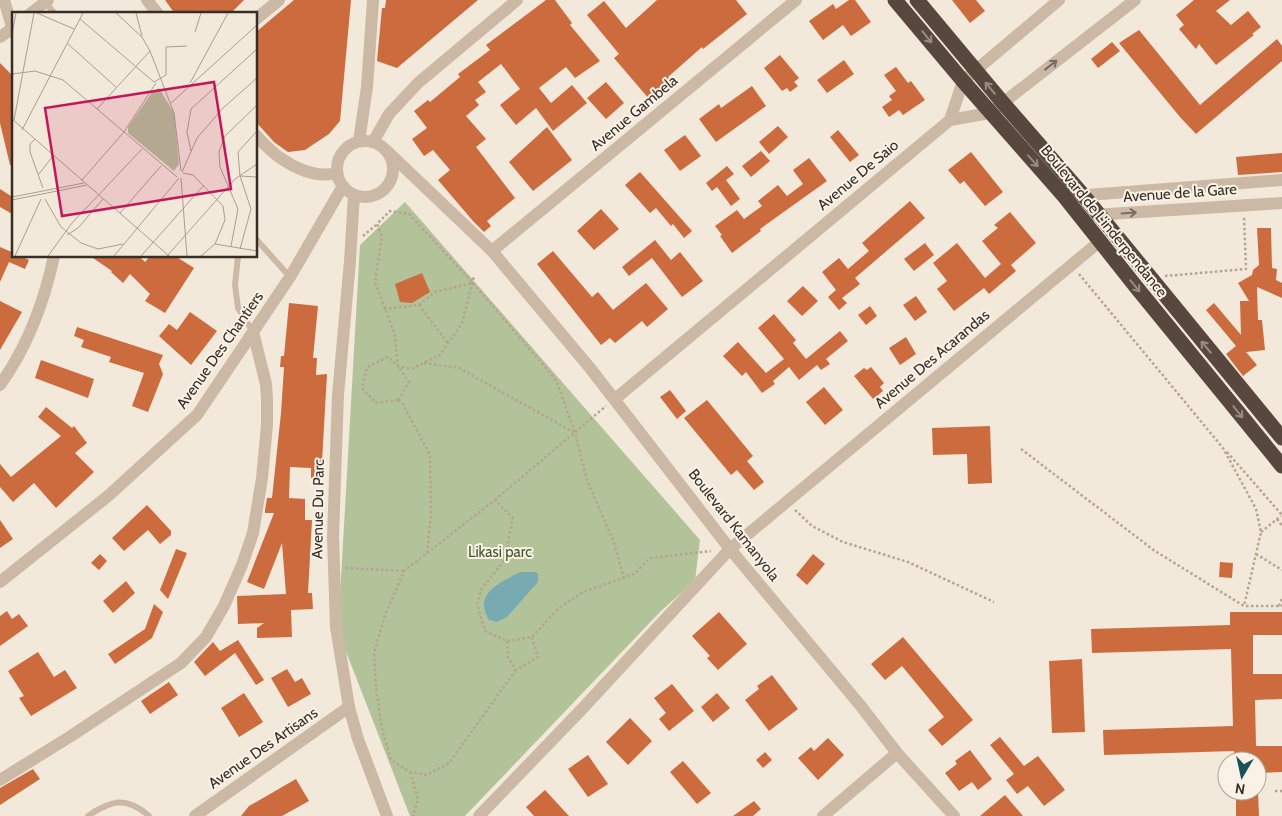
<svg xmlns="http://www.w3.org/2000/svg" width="1282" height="816" font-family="Cabin,sans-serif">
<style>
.green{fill:#b2c299}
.water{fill:#77abb1}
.building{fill:#cc6b3e}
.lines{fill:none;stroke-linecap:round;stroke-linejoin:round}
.path{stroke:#b7a38f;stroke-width:2.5;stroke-dasharray:2.5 2.5;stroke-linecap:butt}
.lane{stroke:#cbb9a5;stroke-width:6}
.street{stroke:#cbb9a5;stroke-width:12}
.highway{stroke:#58473d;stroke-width:15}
.oneway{stroke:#998b81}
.oneway2{stroke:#7a6c60}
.labels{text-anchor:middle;stroke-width:4;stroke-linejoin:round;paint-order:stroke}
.street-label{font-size:15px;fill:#372d27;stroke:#faf2e6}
.park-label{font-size:15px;fill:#435629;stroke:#faf2e6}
.inset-road{fill:none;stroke:#a89e92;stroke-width:1}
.view{fill:#c2185b;fill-opacity:0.15;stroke:#c2185b;stroke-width:2.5}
.inset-edge{fill:none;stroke:#372d27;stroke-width:2.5}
</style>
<rect width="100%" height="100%" fill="#f3e9da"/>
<!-- green -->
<path class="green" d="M405,202L700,540L695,580L660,612L465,816H410L338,631L360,245Z"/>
<!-- water -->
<path class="water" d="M520,572H536L538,574V582L507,617L497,622L489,620C473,593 500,583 520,572Z"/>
<!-- building -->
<g class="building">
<path d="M165,0H244L230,14H175Z"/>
<path d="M294,0H351L340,121L329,134L305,150L288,152L274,142L256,122V32Z"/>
<path d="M386,0H478L397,68L377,61L382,8H385Z"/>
<path d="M546,0H555L572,23L570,25L600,61L575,78L566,67L539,88L551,103L572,85L587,103L553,131L536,108L516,125L500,105L520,89L501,64L478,82L486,92L475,100L479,105L466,116L486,139L476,147L515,198L487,221L491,226L484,232L473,221L438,180L450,170L433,150L424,156L412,139L427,128L414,111L428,100L430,102L460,77L458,74L490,50L486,45Z"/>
<path d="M657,0H736L747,14L703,49L702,47L668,77L672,82L650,100L614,58L619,54L587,15L604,1L626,28Z"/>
<path d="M849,0H855L871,22L851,36L843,25L823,40L809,21L833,4L836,9Z"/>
<path d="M952,0H976L985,11L970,23Z"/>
<path d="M1194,0H1230L1216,11L1231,25L1248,11L1261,27L1252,34L1254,35L1216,65L1199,44L1196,49L1179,29L1184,25L1176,15Z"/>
<path d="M1139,30L1200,105L1277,39L1282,46V61L1196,134L1180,117L1119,43Z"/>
<path d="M1112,42L1120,51L1098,68L1091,59Z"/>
<path d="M780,55L799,78L794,82L798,86L790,92L787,88L782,91L764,68Z"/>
<path d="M844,60L854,74L827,93L817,80Z"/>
<path d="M0,63L14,77V165H10L0,123Z"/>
<path d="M896,67L908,83L911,81L925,100L903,115L899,110L889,117L882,107L892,100L889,96L896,91L884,75Z"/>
<path d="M606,82L624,103L606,119L587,98Z"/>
<path d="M752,86L766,106L716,142L699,119L719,104L721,108Z"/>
<path d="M778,126L788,137L769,154L759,142Z"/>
<path d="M547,127L572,160L533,191L509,162Z"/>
<path d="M838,130L859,155L850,162L830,137Z"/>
<path d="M685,135L701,156L680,171L664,150Z"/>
<path d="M761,151L770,161L751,177L742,166Z"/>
<path d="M971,152L1003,192L985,206L964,181L960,184L948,170Z"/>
<path d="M1282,153V172L1238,175L1236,157Z"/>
<path d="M809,158L827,181L760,229L761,231L732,253L720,236L722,235L715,226L737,210L744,219L762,206L758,201L778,185L787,196L803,184L793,170Z"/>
<path d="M727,166L734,174L726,180L740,199L731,206L717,187L712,191L706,183Z"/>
<path d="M640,172L692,231L684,238L673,224L671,226L656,208L650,213L625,185Z"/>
<path d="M0,189L14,198V215L0,207Z"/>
<path d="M910,201L925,218L855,278L860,284L842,298L847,303L839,310L828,297L836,290L822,272L839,258L848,269L869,251L862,243Z"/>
<path d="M601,209L619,229L594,250L577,231Z"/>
<path d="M1010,212L1036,243L1011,265L1016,271L989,294L984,288L954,311L937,289L947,281L933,263L957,243L985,278L1001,264L982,241L998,228L994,225Z"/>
<path d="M1257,228H1271L1272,268L1277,269L1276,280L1282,283V298L1257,287L1258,320H1262L1265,350L1246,352L1257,365L1243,376L1226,354L1236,346L1206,310L1214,303L1241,335L1240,301H1249L1238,283L1252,275L1253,270L1259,265Z"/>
<path d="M655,240L671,260L680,252L703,281L682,297L652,258L629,276L622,267Z"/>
<path d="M925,243L934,255L914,271L904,259Z"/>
<path d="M0,247L14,253V256H21L29,260L25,269L9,262L0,282Z"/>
<path d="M553,251L592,297L598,292L613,310L646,283L668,309L647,327L642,321L615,343L610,338L601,345L537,264Z"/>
<path d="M90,256H139L145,262L150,256H175L194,268L165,313L145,301L150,294L130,274L123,283L111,272L112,271Z"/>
<path d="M422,273L430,292L412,303L400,302L395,284Z"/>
<path d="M803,286L818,301L802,316L787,301Z"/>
<path d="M916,296L927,312L915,321L903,305Z"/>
<path d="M0,301L22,312L0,350Z"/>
<path d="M289,303L318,306L313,358H317L316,375L327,374L321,479L311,478V468L290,467L289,498L305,499V520H312L308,593H312L313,609L291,610L292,637L257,638V628L264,623L238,624L237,596L286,594L282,543L264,589L247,582L274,513H265V510L267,498H272L281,413L284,367H280L281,356H284Z"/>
<path d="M870,306L877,316L866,325L858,315Z"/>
<path d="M190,312L217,331L191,365L159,336L169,324L177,330Z"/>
<path d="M774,314L796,340L793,343L806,359L840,331L848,341L826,359L830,364L821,370L817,365L799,380L789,367L773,381L775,384L762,393L746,372L742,376L723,356L738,342L766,373L784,359L758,328Z"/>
<path d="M77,327L163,355L159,364L163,374L148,412L132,406L144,373L109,362L111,357L81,347L84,340L74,336Z"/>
<path d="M906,337L916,354L900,365L889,348Z"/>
<path d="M41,360L94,379L88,398L35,378Z"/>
<path d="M871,367L884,383L880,387L883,391L873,399L854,376L864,368L867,370Z"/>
<path d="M824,387L843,410L825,425L806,402Z"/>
<path d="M670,390L686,411L677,419L660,397Z"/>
<path d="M707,400L753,456L747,461L764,482L754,490L737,470L731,475L684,418Z"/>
<path d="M46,407L72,428L74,426L87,443L75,453L94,472L56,508L34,483L13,502L0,487V464L11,477L61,436L38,417Z"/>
<path d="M990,426L992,483L968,484L967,454L933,455L932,428Z"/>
<path d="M147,505L171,531V535L160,544L148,530L124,551L112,538Z"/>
<path d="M0,520L13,539L0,548Z"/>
<path d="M176,549L187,553L168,599L160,590Z"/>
<path d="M100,554L107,561L99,570L91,563Z"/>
<path d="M813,554L825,564L807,585L796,575Z"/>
<path d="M1220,562L1233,563L1232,578L1219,577Z"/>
<path d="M126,581L135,593L113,613L103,601Z"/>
<path d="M154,604L163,612L152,638L115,664L108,654L145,629Z"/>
<path d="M7,611L12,619L19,614L28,626L0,646V616Z"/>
<path d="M719,612L747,644L718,670L707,658L710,656L692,636Z"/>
<path d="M1230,612H1282V635H1253V674H1282V699L1255,700L1256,746H1282V772L1257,773V761H1235L1234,751L1104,755L1103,730L1233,726L1231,649L1092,653L1091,629L1230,625Z"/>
<path d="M903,637L973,720L942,746L928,730L944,717L902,666L885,680L871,664Z"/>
<path d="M238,640L264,680L256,685L235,653L205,676L194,662L213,642L220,651Z"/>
<path d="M38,652L54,677L65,670L77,688L31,716L19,698L24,696L8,671Z"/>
<path d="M1082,659L1085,732L1052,733L1049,661Z"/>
<path d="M287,669L295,682L302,678L311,694L288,707L271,678Z"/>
<path d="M772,675L798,709L769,731L745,700L759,689L757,686Z"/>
<path d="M169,682L178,695L150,714L141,701Z"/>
<path d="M672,684L694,711L669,731L659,719L666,713L654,698Z"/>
<path d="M244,693L263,722L239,737L221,708Z"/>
<path d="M717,693L730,708L713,722L701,707Z"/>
<path d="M630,718L652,741L628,765L606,742Z"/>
<path d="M1000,737L1024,766L1038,756L1065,790L1044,806L1028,786L1017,794L1006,780L1014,774L990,745Z"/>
<path d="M828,738L844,755L818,780L798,758L811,747L814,751Z"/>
<path d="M970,750L992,779L978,790L972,782L959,791L945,773L957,764L955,761Z"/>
<path d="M765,752L772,760L763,768L756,760Z"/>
<path d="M588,755L608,784L588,797L568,769Z"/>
<path d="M683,761L711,793L697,804L670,772Z"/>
<path d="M33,769L40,779L0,805V788Z"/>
<path d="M296,779L309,801L282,816H241L249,806Z"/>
<path d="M545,790L569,816H534L526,807Z"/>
<path d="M1236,791H1258L1259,816H1236Z"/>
<path d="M1005,795L1023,816H980Z"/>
<path d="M754,801L761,809L753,816H733Z"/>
</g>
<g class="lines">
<!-- path -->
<g class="path">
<path d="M363,236L376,225"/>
<path d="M1079,274L1223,448L1256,509L1261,532L1244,606"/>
<path d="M1165,276L1246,269L1244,216"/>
<path d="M419,305L435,292L472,283"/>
<path d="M384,309L419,305L448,343"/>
<path d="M424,363L459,368L575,433L587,480L614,543L624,578"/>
<path d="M398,400L409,382L398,366L395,335L375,282L382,236L377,224L390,211L409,214L473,283L556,380L575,433"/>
<path d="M398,400L376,403L362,388L367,367L388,357L398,366L411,369L440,355L462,323L474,276"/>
<path d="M398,400L403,404L430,455L431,513L427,554"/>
<path d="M1021,449L1155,551L1244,606H1282"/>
<path d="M1227,452L1282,515"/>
<path d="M495,500L606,406"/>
<path d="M795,510L812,526L843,542L908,562L994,602"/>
<path d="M1277,519L1282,526"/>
<path d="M1261,532L1281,516"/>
<path d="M1256,554L1282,570"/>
<path d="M346,568L404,571"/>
<path d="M1279,606L1282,599"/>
<path d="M507,641L508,657L516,670L538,657L532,637"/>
<path d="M516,670L449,763L427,775L410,772L391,760L382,729L376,688L374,653L385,615L404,571L495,500L513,518L504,561L482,588L477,604L485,631L507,641L532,637L558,609L583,592L634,574L650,558L711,551"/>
<path d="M410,772L418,799L413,816"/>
<path d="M1275,791H1282"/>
</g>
<!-- lane -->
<g class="lane">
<path d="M45,2L55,14"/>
<path d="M256,239L290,277"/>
<path d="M238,256L235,285L238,308L253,332"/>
<path d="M88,816C111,800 127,796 149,816"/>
</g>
<!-- street -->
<g class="street">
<path d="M4,0L14,33"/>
<path d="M147,0L158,14"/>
<path d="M30,14L48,0"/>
<path d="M256,19L279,0"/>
<path d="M0,37L14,27"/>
<path d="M950,120L963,81L1059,0"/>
<path d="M256,135C271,153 293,170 317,174C323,175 331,174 337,174"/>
<circle cx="365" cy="169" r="28"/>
<path d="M359,141L367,87L373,0"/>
<path d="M373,142L389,114L418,83L517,0"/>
<path d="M386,150L492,251L590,368L730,549L860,705L897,753L954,816"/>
<path d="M354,195L350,261L338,395L333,537L336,627L349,707L358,739L387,816"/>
<path d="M1075,196L1282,180"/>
<path d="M1093,215L1282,203"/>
<path d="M492,251L796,0"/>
<path d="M0,385C28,346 44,303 54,256"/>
<path d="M615,399L950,120L990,113L1135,0"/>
<path d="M0,582L108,496L197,415L290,277L343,186"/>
<path d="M0,780L71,736L181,663L206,637L224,606L242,565L253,533L262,478L267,425V399L266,384L253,332"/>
<path d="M195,816L349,707"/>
<path d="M479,816L583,708L730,549L1099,242"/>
<path d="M823,816L897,753"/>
</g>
<!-- highway -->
<g class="highway">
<path d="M895,0L963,81L1064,196L1137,288L1282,466"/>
<path d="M917,0L1003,103L1083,195L1282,438"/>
</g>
</g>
<!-- one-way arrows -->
<defs><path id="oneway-shaft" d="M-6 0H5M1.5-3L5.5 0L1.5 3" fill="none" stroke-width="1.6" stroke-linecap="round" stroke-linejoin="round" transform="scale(1.25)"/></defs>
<g class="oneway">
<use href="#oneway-shaft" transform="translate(927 37) rotate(51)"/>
<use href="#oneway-shaft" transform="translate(990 88) rotate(-130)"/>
<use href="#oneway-shaft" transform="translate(1033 161) rotate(48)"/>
<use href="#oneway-shaft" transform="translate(1135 286) rotate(51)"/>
<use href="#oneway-shaft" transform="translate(1206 347) rotate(-130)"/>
<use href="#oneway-shaft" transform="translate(1238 412) rotate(51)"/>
</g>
<g class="oneway2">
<use href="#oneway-shaft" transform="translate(1051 65) rotate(-38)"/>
<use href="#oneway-shaft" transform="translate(1129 213) rotate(-4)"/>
</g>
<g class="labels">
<!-- street labels -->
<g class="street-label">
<text transform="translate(634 113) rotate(-40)" y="5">Avenue Gambela</text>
<text transform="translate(858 175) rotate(-40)" y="5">Avenue De Saio</text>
<text transform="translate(1180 193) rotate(-4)" y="5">Avenue de la Gare</text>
<text transform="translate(1104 221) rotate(51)" y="5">Boulevard de L'inderpendance</text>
<text transform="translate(220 350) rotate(-55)" y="5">Avenue Des Chantiers</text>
<text transform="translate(932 359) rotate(-40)" y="5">Avenue Des Acarandas</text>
<text transform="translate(318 509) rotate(-89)" y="5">Avenue Du Parc</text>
<text transform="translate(734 525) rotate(52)" y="5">Boulevard Kamanyola</text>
<text transform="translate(263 748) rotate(-35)" y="5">Avenue Des Artisans</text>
</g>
<!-- park labels -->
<g class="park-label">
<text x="500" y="557">Likasi parc</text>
</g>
</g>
<!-- overview -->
<g transform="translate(12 12)">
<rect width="245" height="245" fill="#f3e9da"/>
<path d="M147,76L162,101L167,152L162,159L116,121V115L141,79Z" fill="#b2c299"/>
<path class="inset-road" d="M25,1L62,17M104,1L130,25L138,39L162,101L169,159M124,1L130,24M68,7L142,70L154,63V35L175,34M183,20L189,1M0,22L4,1M56,32L104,75M0,62L23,59L51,68L165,165M178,71L216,1M159,91L245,13M85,97L138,39M0,107L157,244M2,108L22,1M10,118L71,1M23,127L18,132V140L31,176M179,139L175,120L179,97L245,37M170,160L185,126L211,96L245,66M171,161L181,163L211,194L213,208L203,232M27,162L40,145M228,164L245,165M169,166L175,244M70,168L112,120L144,71M0,185L72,171M33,187L49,215L69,231L86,237L111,232M0,188L75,173M108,201L149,154M55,223L66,216L91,187M219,234L226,197L208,155L207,140L213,124L245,93M228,237L239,197L228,164L226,140L245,119M3,244L29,187M36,244L60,211L130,137M102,244L167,166M129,244L192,173M155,244L223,167L245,152M189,244L203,232L245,239"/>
<path class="view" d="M202,70L219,177L50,204L33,96Z"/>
<rect width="245" height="245" class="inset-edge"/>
</g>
<!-- north arrow -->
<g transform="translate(1242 776) rotate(189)"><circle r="24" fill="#faf2e6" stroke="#aca39a"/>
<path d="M0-4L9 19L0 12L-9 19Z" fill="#1a525a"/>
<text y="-8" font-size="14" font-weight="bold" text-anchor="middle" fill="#372d27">N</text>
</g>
</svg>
